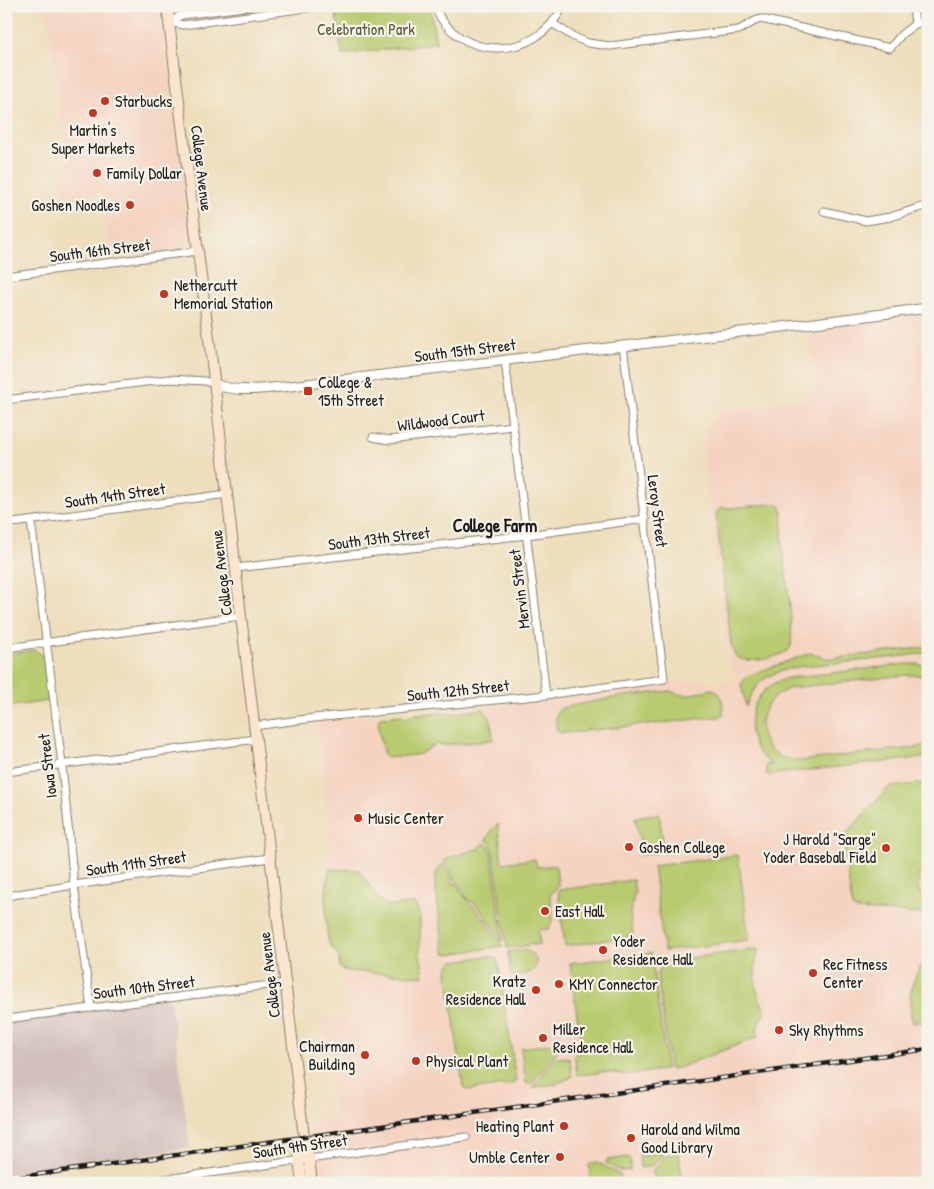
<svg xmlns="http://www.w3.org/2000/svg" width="934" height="1189" font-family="'Patrick Hand',sans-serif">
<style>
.built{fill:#f5d3c1}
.industrial{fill:#d1c0bc}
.green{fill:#b8cb6f;stroke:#6a7446}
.sand{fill:#eeda9e;stroke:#857b5d}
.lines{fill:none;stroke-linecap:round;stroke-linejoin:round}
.minor-casing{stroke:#857d6c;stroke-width:9}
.tertiary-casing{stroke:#857d6c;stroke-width:11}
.secondary-casing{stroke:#857d6c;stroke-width:12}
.minor{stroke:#fff;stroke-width:7}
.tertiary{stroke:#fff;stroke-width:9}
.secondary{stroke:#fce5cf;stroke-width:10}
.rail-casing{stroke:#1c1c1c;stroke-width:4.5}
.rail{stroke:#f7f3e8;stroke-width:2.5;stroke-dasharray:8;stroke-linecap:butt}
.poi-dot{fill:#c8321e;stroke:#f7f3e8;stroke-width:2}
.labels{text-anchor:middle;stroke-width:4.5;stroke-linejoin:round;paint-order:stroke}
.park-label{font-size:16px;fill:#535939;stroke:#f7f3e8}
.poi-label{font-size:16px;fill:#1c1c1c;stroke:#f7f3e8;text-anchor:start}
.street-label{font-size:16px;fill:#1c1c1c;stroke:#f7f3e8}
.neighbourhood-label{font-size:18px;font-weight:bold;fill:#1c1c1c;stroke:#f7f3e8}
</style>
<rect width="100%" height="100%" fill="#f7f3e8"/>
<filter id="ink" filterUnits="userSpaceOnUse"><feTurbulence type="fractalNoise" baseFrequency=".02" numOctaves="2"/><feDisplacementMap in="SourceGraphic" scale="10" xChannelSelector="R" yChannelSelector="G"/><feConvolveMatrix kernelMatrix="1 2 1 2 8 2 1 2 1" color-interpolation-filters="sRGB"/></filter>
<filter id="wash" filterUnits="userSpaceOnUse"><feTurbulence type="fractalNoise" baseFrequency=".0096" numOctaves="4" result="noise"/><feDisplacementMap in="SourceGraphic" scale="20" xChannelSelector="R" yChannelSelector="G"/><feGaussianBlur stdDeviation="1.12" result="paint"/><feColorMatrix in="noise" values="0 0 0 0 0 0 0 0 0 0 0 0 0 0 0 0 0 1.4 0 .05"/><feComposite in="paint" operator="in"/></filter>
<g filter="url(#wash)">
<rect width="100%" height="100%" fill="#eedebc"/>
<!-- built -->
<g class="built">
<path d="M47,6H161L177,145L183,169L192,241L187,247L110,258L102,193L62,198L65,153Z"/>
<path d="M928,311V1183H318L309,1124L313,1121L335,1119L323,1019L348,1016L317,722L533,702L666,683L705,680L713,684H721L737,679L727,656L703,449V441L706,428L715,417L725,411L732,409L794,401L802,399L808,395L815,385L816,374L808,325Z"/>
</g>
<!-- industrial -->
<path class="industrial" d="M170,997L190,1148L6,1174V1019Z"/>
<!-- green -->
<g class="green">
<path d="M362,6H427L431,12L436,43L342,55L336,14L338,10Z"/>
<path d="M770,504C773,504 778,504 781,507C784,512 782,532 782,538C784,574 794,611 791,647C788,650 785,653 781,654C772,659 746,664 737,657C733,654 732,648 731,643L716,513L721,507L730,508Z"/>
<path d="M928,647V653C898,657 869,660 839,663C817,665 792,665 771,675C758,682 750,693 746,707L741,684L746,678L750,675L810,653L825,658H836Z"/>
<path d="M35,650L42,655L44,659L49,701L6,707V654Z"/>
<path d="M907,664H918L928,667V678L917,675H907L791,688C747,703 753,759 799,761L918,747L928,744V757L767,775L766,765L771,764C767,760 762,757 759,753C744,732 749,701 770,686C775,682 782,680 788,678Z"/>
<path d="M712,689C722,691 724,705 723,714L722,716L720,717C710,718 697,718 688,720L647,725L640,724L632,726L595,730L589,729L583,732L561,733L557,731C556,722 554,714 561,708L617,697L670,691L678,694L688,695Z"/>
<path d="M482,709L484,710L490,717L491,721L493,740H488L480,742L443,745L436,744L420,754L415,755L387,758L384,756L378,728L379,718L381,717L402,715L404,718L406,719L410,715L414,714L458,713Z"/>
<path d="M928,783V859L922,866L919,893L924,901H928V914L857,910L852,907L843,837L889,787Z"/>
<path d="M659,813L664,852L641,855L639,854L640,841L635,818C642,814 651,816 659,813Z"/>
<path d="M498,824L502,863L535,859L537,867L556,865L558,886L550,895L553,918L549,929L538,930L540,944L507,948L493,851L490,843L486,840L492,830Z"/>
<path d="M485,843L488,846L491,851L503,941L482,912L476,905L466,897L451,871L444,861C457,852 473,855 485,843Z"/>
<path d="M738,855L749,940L664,951L653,866Z"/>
<path d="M442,864L445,866L454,880L452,881L454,884L456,883L461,893L482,916L503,946L450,954L445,953L444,951L435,884L436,873Z"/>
<path d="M330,869L359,870L378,898L386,905L394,906L407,904H415L420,914V956L424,974L423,976L347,971L341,969L339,967C339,963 340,959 338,955C336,951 331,948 329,943C325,930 324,880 330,869Z"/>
<path d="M633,880L635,891L630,913L633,936L565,946L558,890Z"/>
<path d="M758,949C753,976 753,988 766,1012C759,1020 756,1027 758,1037L678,1068L670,1069L657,973L666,961Z"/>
<path d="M522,950C534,951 542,963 531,972C526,975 517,975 511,976L508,952Z"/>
<path d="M651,953L667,1069L630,1075L604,1072L577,1075L574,1054L582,1052L570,963Z"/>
<path d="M488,956L496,958L499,965L516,1081L512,1084L467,1090L463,1086L447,972L449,965L454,961Z"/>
<path d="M928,956V1021L913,1023C906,999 912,975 928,956Z"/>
<path d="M565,1042L531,1084H527L526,1082L521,1048Z"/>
<path d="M565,1057L570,1059L572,1077L556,1084L533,1088H532L556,1058Z"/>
<path d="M660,1153L662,1154V1156L651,1166L640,1168L639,1156Z"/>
<path d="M679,1154L683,1183H656L655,1175H653L652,1171L667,1155Z"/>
<path d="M628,1157L630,1159V1170L620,1171L606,1163V1162L607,1160Z"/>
<path d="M597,1162L620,1175L621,1179L619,1180V1183H591L589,1164Z"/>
</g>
<!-- sand -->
<path class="sand" d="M928,859V901L924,902C915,885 916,873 928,859Z"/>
</g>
<g filter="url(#ink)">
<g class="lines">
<!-- minor casing -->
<g class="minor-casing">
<g id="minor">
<path d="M434,6C459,63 537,61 563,6"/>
<path d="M913,6L915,24"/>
<path d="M169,22L183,25L320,6"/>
<path d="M169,22L182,15L251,6"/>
<path d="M552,23L572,36L588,43L610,46L739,30L755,21L761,19L890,48L902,34L915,24L928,21"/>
<path d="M824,211L866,221L890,217L928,205"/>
<path d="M6,276L198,251"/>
<path d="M505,360L546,695"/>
<path d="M6,400L169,379L205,381L215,384"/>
<path d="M373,437L389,440L513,426"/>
<path d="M31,521L61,756L74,885L91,1008"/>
<path d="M6,524L227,494"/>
<path d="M236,568L527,535L645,519"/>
<path d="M6,648L241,616"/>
<path d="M254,726L314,718L546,695L664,679L623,345"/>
<path d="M6,772L256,739"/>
<path d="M6,896L74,885L270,858"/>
<path d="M6,1019L285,983"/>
<path d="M138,1183L466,1137"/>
</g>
</g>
<!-- tertiary casing -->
<g class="tertiary-casing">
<path id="tertiary" d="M215,384C236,393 260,389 282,387L807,324L928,308"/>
</g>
<!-- secondary casing -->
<g class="secondary-casing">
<g id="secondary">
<path d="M167,6L212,363L241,616L304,1137L309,1159L312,1183"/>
<path d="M302,1183L299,1161L303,1140"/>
</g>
</g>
<!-- minor -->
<use href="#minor" class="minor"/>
<!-- tertiary -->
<use href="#tertiary" class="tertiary"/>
<!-- secondary -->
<use href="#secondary" class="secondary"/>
<!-- rail casing -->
<g class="rail-casing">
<path id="rail" d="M6,1179L928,1049"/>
</g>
<!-- rail -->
<use href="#rail" class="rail"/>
</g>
</g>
<!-- markers -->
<g class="poi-dot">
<circle cx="105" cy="101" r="5"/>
<circle cx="93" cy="113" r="5"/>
<circle cx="97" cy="173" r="5"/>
<circle cx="130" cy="205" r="5"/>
<circle cx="164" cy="294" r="5"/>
<rect x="303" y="386" width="10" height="10" rx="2.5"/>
<circle cx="358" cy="818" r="5"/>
<circle cx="629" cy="847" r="5"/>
<circle cx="886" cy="848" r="5"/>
<circle cx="545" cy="911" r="5"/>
<circle cx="603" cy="950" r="5"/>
<circle cx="813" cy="973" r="5"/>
<circle cx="559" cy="984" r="5"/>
<circle cx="536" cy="990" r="5"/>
<circle cx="779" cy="1030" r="5"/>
<circle cx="543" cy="1038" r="5"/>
<circle cx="365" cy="1055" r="5"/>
<circle cx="416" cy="1061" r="5"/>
<circle cx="564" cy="1126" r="5"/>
<circle cx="631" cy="1138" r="5"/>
<circle cx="560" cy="1157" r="5"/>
</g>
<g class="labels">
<!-- park labels -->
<g class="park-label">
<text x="366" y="35">Celebration Park</text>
</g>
<!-- poi labels -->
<g class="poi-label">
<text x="115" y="107">Starbucks</text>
<text x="93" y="136" text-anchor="middle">Martin's<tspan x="93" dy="18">Super Markets</tspan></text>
<text x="107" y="179">Family Dollar</text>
<text x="120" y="211" text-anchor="end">Goshen Noodles</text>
<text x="174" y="291">Nethercutt<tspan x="174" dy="18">Memorial Station</tspan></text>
<text x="318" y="388">College &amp;<tspan x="318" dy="18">15th Street</tspan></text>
<text x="368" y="824">Music Center</text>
<text x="876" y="845" text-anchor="end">J Harold "Sarge"<tspan x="876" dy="18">Yoder Baseball Field</tspan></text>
<text x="639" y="853">Goshen College</text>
<text x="555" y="917">East Hall</text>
<text x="613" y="947">Yoder<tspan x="613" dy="18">Residence Hall</tspan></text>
<text x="823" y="970">Rec Fitness<tspan x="823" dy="18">Center</tspan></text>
<text x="526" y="987" text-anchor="end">Kratz<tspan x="526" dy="18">Residence Hall</tspan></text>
<text x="569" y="990">KMY Connector</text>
<text x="553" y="1035">Miller<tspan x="553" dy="18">Residence Hall</tspan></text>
<text x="789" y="1036">Sky Rhythms</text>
<text x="355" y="1052" text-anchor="end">Chairman<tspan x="355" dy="18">Building</tspan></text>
<text x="426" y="1067">Physical Plant</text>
<text x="554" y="1132" text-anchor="end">Heating Plant</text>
<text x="641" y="1135">Harold and Wilma<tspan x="641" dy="18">Good Library</tspan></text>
<text x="550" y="1163" text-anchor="end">Umble Center</text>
</g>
<!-- street labels -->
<g class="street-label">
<text transform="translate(202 168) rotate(83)" y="6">College Avenue</text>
<text transform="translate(100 250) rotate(-7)" y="6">South 16th Street</text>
<text transform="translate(465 350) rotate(-7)" y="6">South 15th Street</text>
<text transform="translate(441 420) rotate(-7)" y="6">Wildwood Court</text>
<text transform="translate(115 495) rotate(-8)" y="6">South 14th Street</text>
<text transform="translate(658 511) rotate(83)" y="6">Leroy Street</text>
<text transform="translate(379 538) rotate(-7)" y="6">South 13th Street</text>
<text transform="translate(221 573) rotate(-97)" y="6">College Avenue</text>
<text transform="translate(519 589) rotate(-97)" y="6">Mervin Street</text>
<text transform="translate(458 690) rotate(-6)" y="6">South 12th Street</text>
<text transform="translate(47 766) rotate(-97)" y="6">Iowa Street</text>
<text transform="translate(136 863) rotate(-8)" y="6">South 11th Street</text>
<text transform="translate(269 975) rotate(-97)" y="6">College Avenue</text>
<text transform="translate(144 987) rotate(-7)" y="6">South 10th Street</text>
<text transform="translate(300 1146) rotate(-8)" y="6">South 9th Street</text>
</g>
<!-- neighbourhood labels -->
<g class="neighbourhood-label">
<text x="495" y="532">College Farm</text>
</g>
</g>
<!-- margin -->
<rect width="934" height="1189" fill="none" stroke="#f7f3e8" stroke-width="25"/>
</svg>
